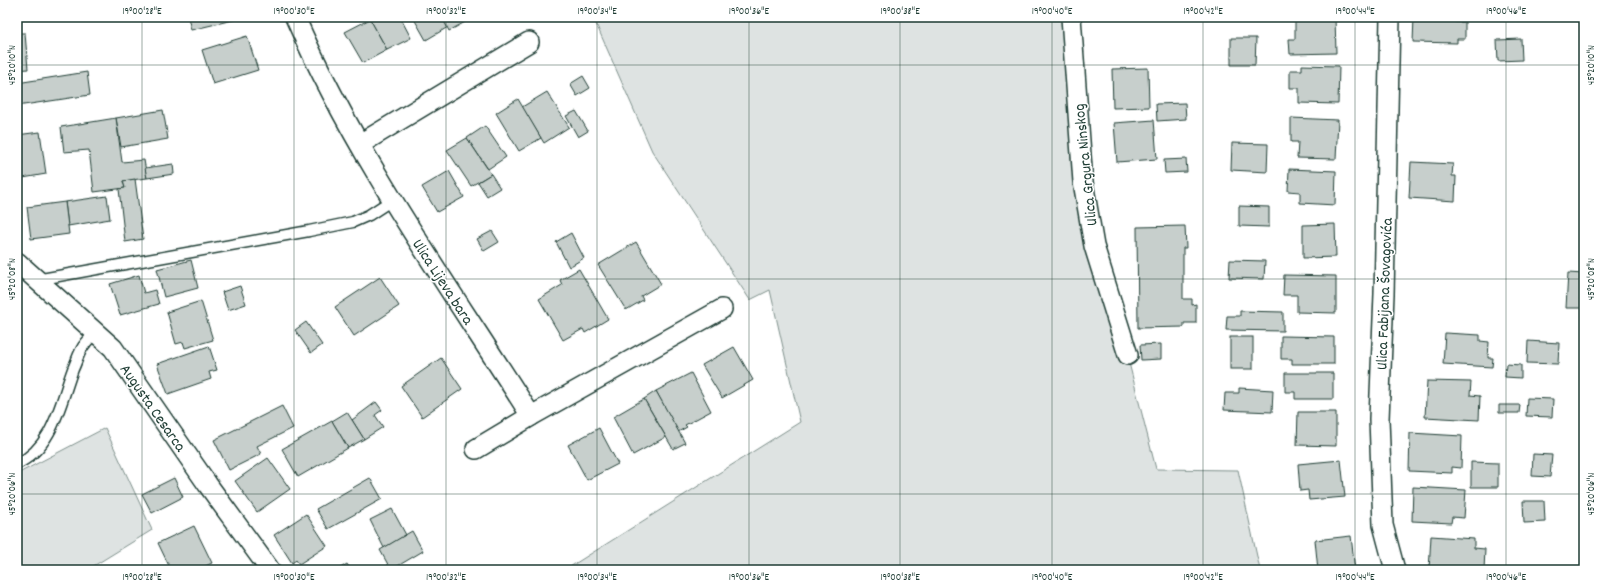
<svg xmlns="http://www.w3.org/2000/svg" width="1601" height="587" font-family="Dekko,sans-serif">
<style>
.green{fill:#dee3e2;stroke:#7e908b}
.building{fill:#c7cfcc;stroke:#1f3d34}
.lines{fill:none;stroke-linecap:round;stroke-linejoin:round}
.lane-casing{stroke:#1f3d34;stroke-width:13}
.street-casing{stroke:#1f3d34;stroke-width:22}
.lane{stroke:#fff;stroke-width:10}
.street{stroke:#fff;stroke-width:19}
.ticks{fill:none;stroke:#1f3d34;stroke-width:1;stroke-opacity:0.45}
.labels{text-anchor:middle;stroke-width:3;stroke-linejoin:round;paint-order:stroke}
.street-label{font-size:16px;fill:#1f3d34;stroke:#fff}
.neatline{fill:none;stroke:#1f3d34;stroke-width:1.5}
.ticks-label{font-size:10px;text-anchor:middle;fill:#1f3d34}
</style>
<rect width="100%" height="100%" fill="#fff"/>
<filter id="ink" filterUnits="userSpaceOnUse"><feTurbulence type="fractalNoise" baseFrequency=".025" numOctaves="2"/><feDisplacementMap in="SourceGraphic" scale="8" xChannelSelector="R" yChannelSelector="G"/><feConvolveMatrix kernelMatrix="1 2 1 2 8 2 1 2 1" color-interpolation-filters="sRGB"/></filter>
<g filter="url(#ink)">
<!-- green -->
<g class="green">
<path d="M593,17H1071L1083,182L1156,469L1238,470L1260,570H565L800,422L770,290L750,300L652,151Z"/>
<path d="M105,428L152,530L87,570H17V474Z"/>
</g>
<!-- building -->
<g class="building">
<path d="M188,17H237V19L191,30Z"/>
<path d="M373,17H400L411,38L387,50L370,19Z"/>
<path d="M413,17H442L448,27L426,40Z"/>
<path d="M442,17H474L449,31Z"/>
<path d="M1295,17H1335L1336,53L1290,54L1289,39H1295Z"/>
<path d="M1414,17H1455V22H1465V39H1457V43L1413,42Z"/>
<path d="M370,19L387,50L363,63L345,32Z"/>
<path d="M17,33H25L28,69L17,70Z"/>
<path d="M247,36L258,70L213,84L202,50Z"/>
<path d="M1231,38H1256L1255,65H1231Z"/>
<path d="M1521,39L1522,60L1498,61L1497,40Z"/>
<path d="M1302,65L1339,66L1338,104L1299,103V88H1290V70H1302Z"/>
<path d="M1148,68L1149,107L1113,108L1112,69Z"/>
<path d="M87,72L90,95L17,106V83Z"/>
<path d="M583,76L590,88L577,96L570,84Z"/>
<path d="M547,92L569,127L544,143L522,107Z"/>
<path d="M518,99L541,138L519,151L496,113Z"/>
<path d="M1185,103L1186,119L1157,121L1156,104Z"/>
<path d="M163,110L168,139L121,147L116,118Z"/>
<path d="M576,111L588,131L578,137L566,116Z"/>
<path d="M116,118L122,162L144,160L147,178L123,181L125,188L94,192L89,150L64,152L61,127Z"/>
<path d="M1291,118L1338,120L1336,159L1297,158L1298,142H1291Z"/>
<path d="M1154,120L1157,159L1117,162L1114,123Z"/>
<path d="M485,126L506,157L488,169L467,138Z"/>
<path d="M40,132L46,174L17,179V135Z"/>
<path d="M467,138L491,174L471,186L447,150Z"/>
<path d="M1232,143L1268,144L1267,172L1231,170Z"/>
<path d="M1186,159L1187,172L1165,173L1164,160Z"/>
<path d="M1411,162L1453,164L1452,176H1456L1455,201L1409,198Z"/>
<path d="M173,164L174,174L147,178L145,168Z"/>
<path d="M1289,169L1336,171L1335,205L1300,203V192L1288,191Z"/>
<path d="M449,171L464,197L437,212L422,187Z"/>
<path d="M491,174L500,188L487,196L478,182Z"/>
<path d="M135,179L143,239L125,242L119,189L125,188L123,181Z"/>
<path d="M107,196L110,219L68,226L65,202Z"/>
<path d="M65,202L69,234L31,239L27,207Z"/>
<path d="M1239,206L1269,207V227L1239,226Z"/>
<path d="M1335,224L1336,257L1303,258V225Z"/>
<path d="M1185,226L1186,248H1183V299H1192V305L1196,304V323H1184V327L1138,328L1137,227Z"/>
<path d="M492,231L499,242L484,251L477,239Z"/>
<path d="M571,233L584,258L569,267L556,242Z"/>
<path d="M636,242L661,284L641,296L643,300L626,310L598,265Z"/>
<path d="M191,260L198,288L164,297L157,269Z"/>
<path d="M1230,260L1265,261L1264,279L1229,278Z"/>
<path d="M579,269L608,319L585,333L583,329L563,340L539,299L562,285L560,280Z"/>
<path d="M1568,273L1584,274V308H1566Z"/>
<path d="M139,275L144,293L155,290L159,304L120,315L110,284Z"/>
<path d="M1284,275L1336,276V313L1297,312V295H1283Z"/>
<path d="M380,277L399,306L354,336L335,307Z"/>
<path d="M240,286L246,304L228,310L222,292Z"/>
<path d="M201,301L213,340L185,348L183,342L176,344L167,312Z"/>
<path d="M1240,311L1283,312V331L1226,330L1227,316H1240Z"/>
<path d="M306,322L322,345L311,353L295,330Z"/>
<path d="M1445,333L1480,335V341L1489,342L1488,358H1493L1492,367L1443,364Z"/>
<path d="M1281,336L1334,337V364H1292V359H1281Z"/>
<rect x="1230" y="337" width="23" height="32"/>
<path d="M1528,341L1559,343L1558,364L1527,363Z"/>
<path d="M1161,344V359L1141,360L1140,345Z"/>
<path d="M209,346L217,370L209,372L211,379L168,394L157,364Z"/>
<path d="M734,347L753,380L722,398L702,365Z"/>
<path d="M441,358L462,389L422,417L401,386Z"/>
<path d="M1506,364L1521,365V378L1505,377Z"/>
<path d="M691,373L711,411L685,425L687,427L678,432L656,391Z"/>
<path d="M1285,373H1333V399H1295V392H1285Z"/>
<path d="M1427,381L1471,382L1470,395L1480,396L1479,420L1425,417Z"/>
<path d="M1239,388L1273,390L1272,412L1224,410L1225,393H1239Z"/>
<path d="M656,391L685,443L673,449L644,399Z"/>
<path d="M1527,398L1553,399L1552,417L1526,416Z"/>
<path d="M644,399L666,437L633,455L613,417Z"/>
<path d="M376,402L382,410L375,415L383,427L364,439L352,420Z"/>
<path d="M1499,405H1520L1519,413H1499Z"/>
<path d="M282,406L293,428L257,446L261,454L229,470L214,440Z"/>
<path d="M347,412L364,439L348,448L332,421Z"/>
<path d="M1298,412H1336V446L1297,445Z"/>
<path d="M332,421L348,448L298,477L282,449Z"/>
<path d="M599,428L618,464L587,480L568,445Z"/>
<path d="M1410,433L1462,436L1461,468L1452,467V473L1409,471Z"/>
<path d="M1533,454L1552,455L1550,477L1532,476Z"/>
<path d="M268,458L290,489L257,512L235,481Z"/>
<path d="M1341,460L1345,497L1309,500L1308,490L1300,491L1298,464Z"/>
<path d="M1471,462L1498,463V487H1471Z"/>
<path d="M174,478L183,497L152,513L142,494Z"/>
<path d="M370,478L382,499L328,529L316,509Z"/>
<path d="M1413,487L1466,490L1464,518L1452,517L1451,523L1412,521Z"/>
<path d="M1523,501H1544L1545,522L1524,523Z"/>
<path d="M392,509L406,535L384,548L370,520Z"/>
<path d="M306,514L327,546L299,564L296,560L292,563L274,535Z"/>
<path d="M194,526L212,563L197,570H171L158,543Z"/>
<path d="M412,531L423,551L391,570L380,550Z"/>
<path d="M1351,536L1355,570H1318L1315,540Z"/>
<path d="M1431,536L1474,539V548L1485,549L1484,570H1429Z"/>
<path d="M347,564L351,570H337Z"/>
</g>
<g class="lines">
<!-- lane casing -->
<g class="lane-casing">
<g id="lane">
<path d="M36,280L309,231L353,222L369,215L392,200"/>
<path d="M17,464C53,447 60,404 73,369C77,361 79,351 85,344C88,340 92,336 95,333"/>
</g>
</g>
<!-- street casing -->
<g class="street-casing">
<g id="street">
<path d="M295,17C357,159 449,286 531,416"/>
<path d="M1071,17L1083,182L1094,246L1128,355"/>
<path d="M1390,17L1384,294L1379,419L1383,525L1395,570"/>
<path d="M360,144L529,42"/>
<path d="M17,262L113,348L208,485L270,570"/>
<path d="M476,449L531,416L722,309"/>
</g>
</g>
<!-- lane -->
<use href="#lane" class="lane"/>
<!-- street -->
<use href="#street" class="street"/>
</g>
</g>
<!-- ticks -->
<path class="ticks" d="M142,17V570M294,17V570M446,17V570M597,17V570M749,17V570M900,17V570M1052,17V570M1203,17V570M1355,17V570M1506,17V570M17,65H1584M17,279H1584M17,494H1584"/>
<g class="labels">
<!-- street labels -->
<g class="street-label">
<text transform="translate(1084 165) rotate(-96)" y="6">Ulica Grgura Ninskog</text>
<text transform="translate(444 281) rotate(57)" y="6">Ulica Lijeva bara</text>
<text transform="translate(1383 294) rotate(-88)" y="6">Ulica Fabijana Šovagovića</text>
<text transform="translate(154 407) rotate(55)" y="6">Augusta Cesarca</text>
</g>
</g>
<!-- margin -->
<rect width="1601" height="587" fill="none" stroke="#fff" stroke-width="44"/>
<rect x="22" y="22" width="1557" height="543" class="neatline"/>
<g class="ticks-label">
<text x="142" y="14">19°00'28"E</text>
<text x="294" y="14">19°00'30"E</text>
<text x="446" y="14">19°00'32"E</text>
<text x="597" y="14">19°00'34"E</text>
<text x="749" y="14">19°00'36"E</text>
<text x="900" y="14">19°00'38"E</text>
<text x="1052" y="14">19°00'40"E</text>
<text x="1203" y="14">19°00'42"E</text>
<text x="1355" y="14">19°00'44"E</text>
<text x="1506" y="14">19°00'46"E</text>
<text transform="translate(11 65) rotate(-90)" y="4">45°20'10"N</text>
<text transform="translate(1590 65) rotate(-90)" y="4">45°20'10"N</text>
<text transform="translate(11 279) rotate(-90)" y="4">45°20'08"N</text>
<text transform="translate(1590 279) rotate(-90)" y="4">45°20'08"N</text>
<text transform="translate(11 494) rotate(-90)" y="4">45°20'06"N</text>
<text transform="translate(1590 494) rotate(-90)" y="4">45°20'06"N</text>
<text x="142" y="580">19°00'28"E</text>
<text x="294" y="580">19°00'30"E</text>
<text x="446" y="580">19°00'32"E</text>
<text x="597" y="580">19°00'34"E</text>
<text x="749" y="580">19°00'36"E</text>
<text x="900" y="580">19°00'38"E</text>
<text x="1052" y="580">19°00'40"E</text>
<text x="1203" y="580">19°00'42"E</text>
<text x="1355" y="580">19°00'44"E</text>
<text x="1506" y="580">19°00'46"E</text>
</g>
</svg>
